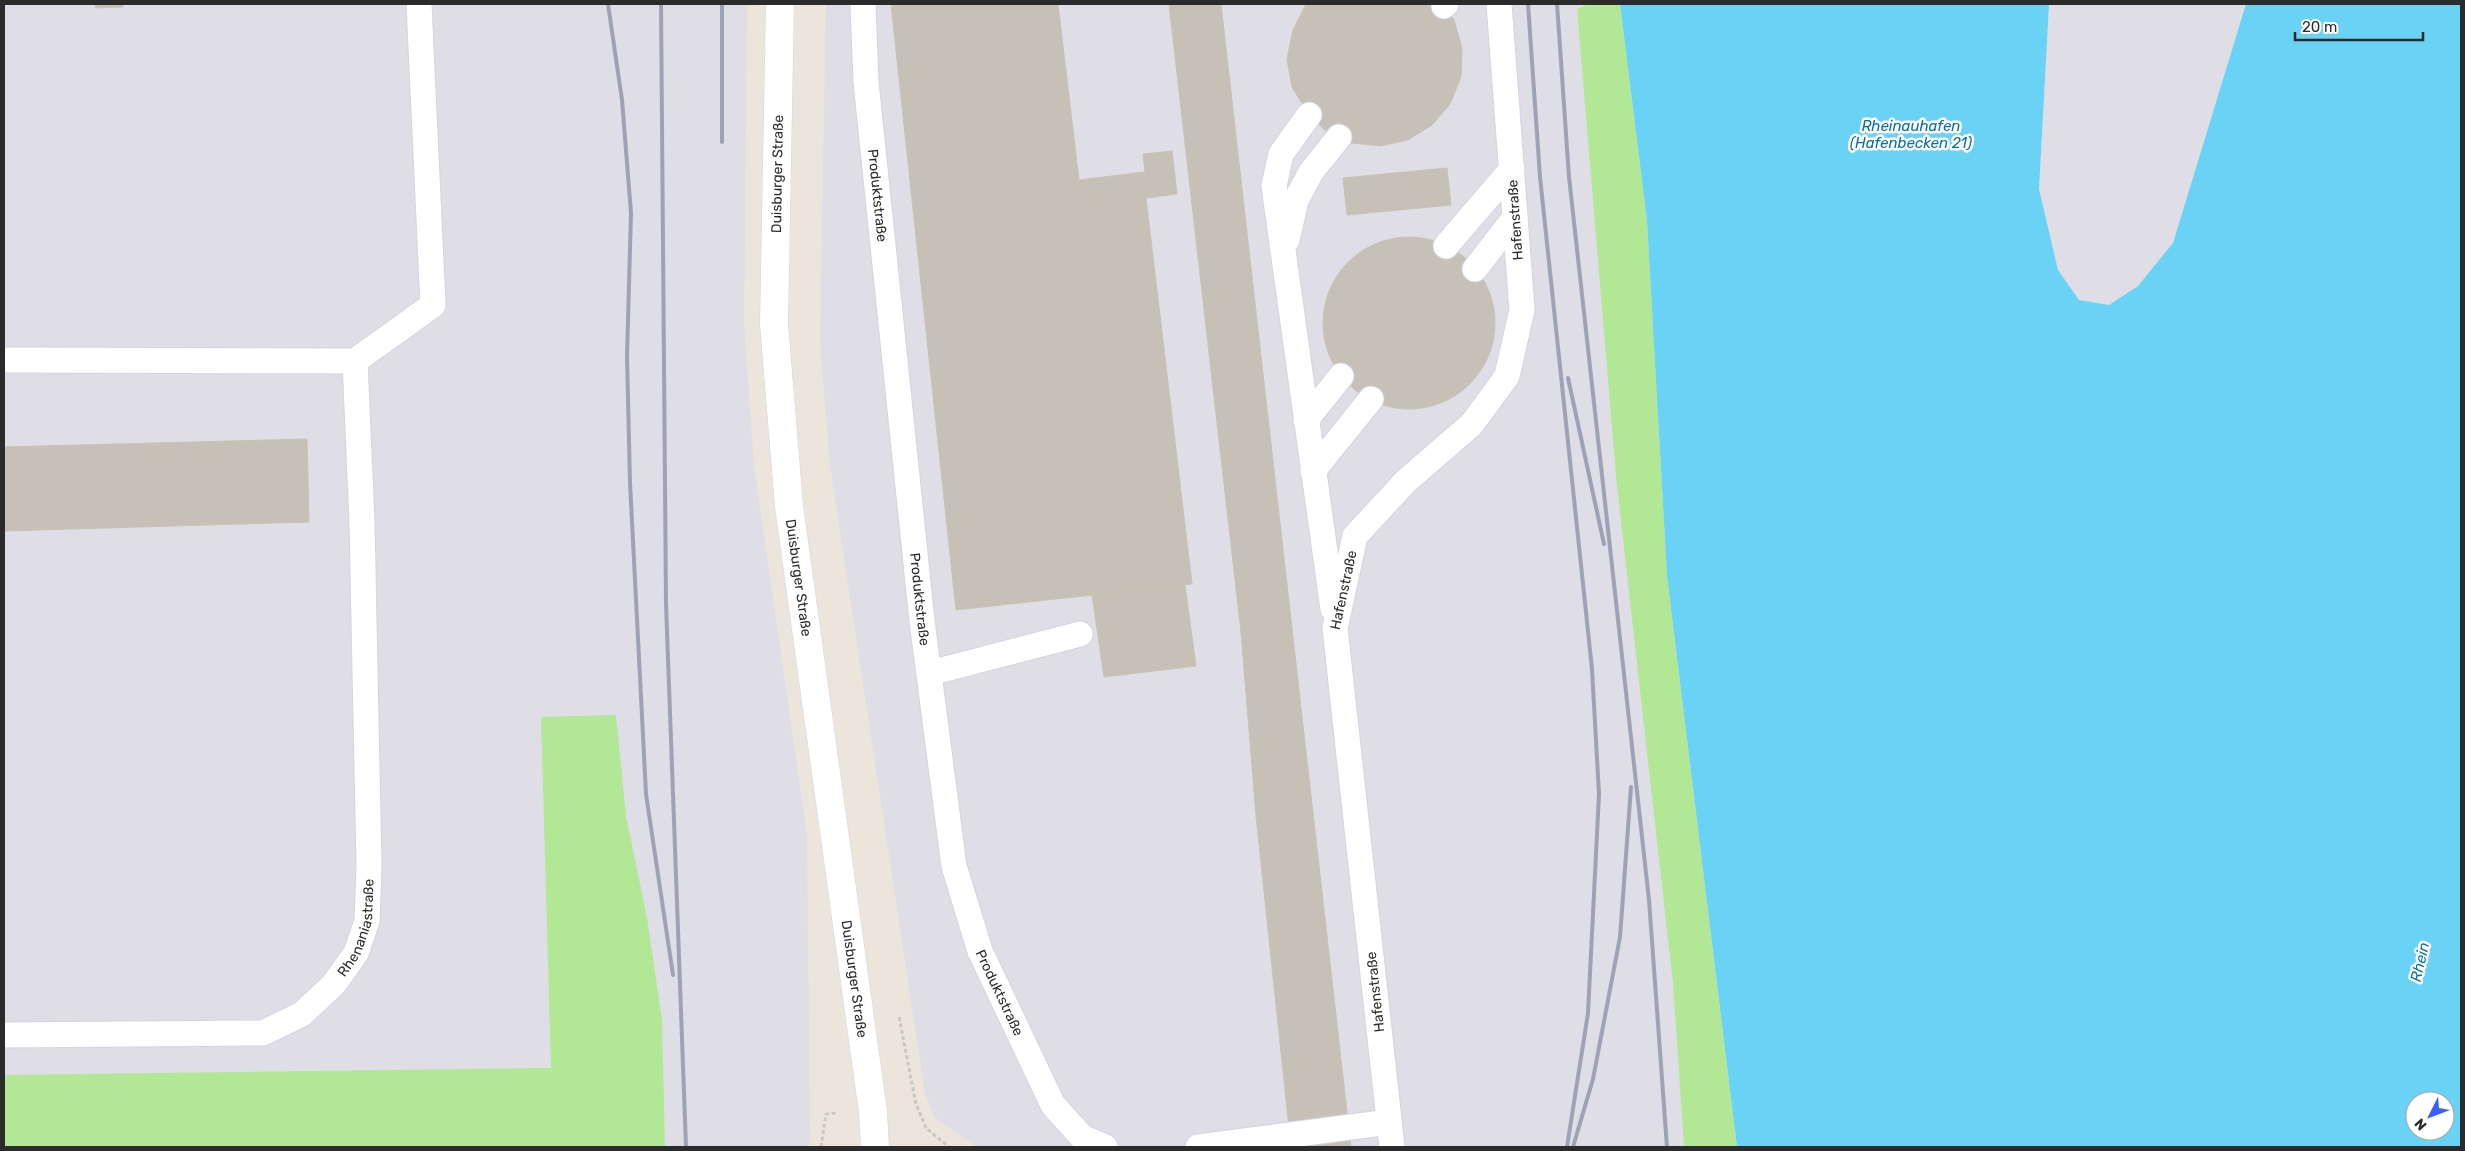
<svg xmlns="http://www.w3.org/2000/svg" width="2465" height="1151" font-family="Rubik,sans-serif">
<style>
.industrial{fill:#dfdde5}
.green{fill:#b2e795}
.water{fill:#69d2f5;fill-rule:evenodd}
.building{fill:#c6c0b7;stroke:#c9c2b5}
.lines{fill:none;stroke-linecap:round;stroke-linejoin:round}
.lane-casing{stroke:#d1d5e4;stroke-width:27}
.secondary-casing{stroke:#d1d5e4;stroke-width:29}
.path{stroke:#c8c8c8;stroke-width:3;stroke-dasharray:4 2.5;stroke-linecap:butt}
.lane{stroke:#fff;stroke-width:25}
.secondary{stroke:#fff;stroke-width:28}
.rail{stroke:#9ea2b6;stroke-width:4}
.labels{text-anchor:middle;stroke-width:5;stroke-linejoin:round;paint-order:stroke}
.street-label{font-size:14px;fill:#2b2b2b;stroke:#fff}
.water-label{font-size:15px;font-style:italic;fill:#0670a3;stroke:#fff}
</style>
<rect width="100%" height="100%" fill="#ede5dc"/>
<!-- industrial -->
<g class="industrial">
<path d="M4,4H747L744,325L754,466L807,835L810,1142L806,1147H4Z"/>
<path d="M826,4H1589L1577,9L1673,984L1684,1147H976L935,1118L925,1093L830,465L820,341Z"/>
<path d="M2049,4H2246L2173,243L2138,286L2109,305L2079,300L2058,270L2039,189Z"/>
</g>
<!-- green -->
<g class="green">
<path d="M1589,4H1620L1647,221L1667,576L1737,1147H1684L1673,984L1616,476L1577,9Z"/>
<path d="M616,715L626,816L647,918L662,1020L665,1147H4V1075L551,1068L541,717Z"/>
</g>
<!-- water -->
<path class="water" d="M1620,4H2049L2039,189L2058,270L2079,300L2109,305L2138,286L2173,243L2246,4H2461V1147H1737L1667,576L1647,221ZM2415,1101H2445V1131H2415Z"/>
<!-- building -->
<g class="building">
<path d="M95,4H123V7L96,8Z"/>
<path d="M891,4H1058L1079,180L1145,172L1143,154L1172,151L1177,194L1146,198L1192,584L956,610Z"/>
<path d="M1169,4H1221L1351,1147H1291L1256,816L1241,632Z"/>
<path d="M1306,4H1442L1454,20L1462,48L1461,77L1450,104L1432,125L1408,140L1380,146L1352,143L1326,131L1309,115L1292,87L1287,59L1293,30Z"/>
<path d="M1447,168L1451,205L1347,215L1343,178Z"/>
<circle cx="1409" cy="323" r="86"/>
<path d="M307,439L309,522L4,531V447Z"/>
<path d="M1185,585L1196,666L1104,677L1092,595Z"/>
</g>
<g class="lines">
<!-- lane casing -->
<g class="lane-casing">
<g id="lane">
<path id="s1" d="M863,4L866,82L922,621L954,866L980,951L1053,1105L1082,1137L1105,1147"/>
<path d="M1444,6L1446,4"/>
<path d="M1309,115L1281,154L1274,186L1333,609"/>
<path d="M1287,240L1296,200L1311,172L1339,137"/>
<path d="M1446,246L1512,169"/>
<path d="M1475,269L1515,217"/>
<path d="M4,360L355,361L433,305L419,4"/>
<path d="M1306,420L1341,376"/>
<path d="M1313,471L1371,399"/>
<path d="M930,673L1080,634"/>
<path id="s2" d="M4,1035L263,1033L302,1014L334,984L356,953L367,921L369,866L362,522L355,361"/>
<path d="M1198,1147L1389,1122"/>
<path id="s3" d="M1392,1147L1335,628L1355,536L1406,481L1472,424L1507,376L1522,310L1499,4"/>
</g>
</g>
<!-- secondary casing -->
<g class="secondary-casing">
<g id="secondary">
<path id="s4" d="M780,4L774,324L789,506L873,1112L875,1147"/>
</g>
</g>
<!-- path -->
<g class="path">
<path d="M899,1017L916,1104L926,1128L949,1147"/>
<path d="M821,1147L826,1114L837,1113"/>
</g>
<!-- lane -->
<use href="#lane" class="lane"/>
<!-- secondary -->
<use href="#secondary" class="secondary"/>
<!-- rail -->
<g class="rail">
<path d="M608,4L622,100L631,213L627,356L630,483L646,794L673,975"/>
<path d="M661,4L666,604L686,1147"/>
<path d="M722,4V142"/>
<path d="M1528,4L1540,177L1592,669L1599,794L1588,1013L1567,1147"/>
<path d="M1557,4L1569,177L1649,900L1667,1147"/>
<path d="M1568,378L1604,544"/>
<path d="M1573,1147L1593,1079L1620,937L1631,787"/>
</g>
</g>
<g class="labels">
<!-- street labels -->
<g class="street-label">
<text transform="translate(777 174) rotate(-89)" y="5">Duisburger Straße</text>
<text dy="5" stroke="none"><textPath href="#s1" startOffset="192">Produktstraße</textPath></text>
<text transform="translate(1515 220) rotate(-94)" y="5">Hafenstraße</text>
<text dy="5" stroke="none"><textPath href="#s4" startOffset="575">Duisburger Straße</textPath></text>
<text dy="5" stroke="none"><textPath href="#s3" startOffset="561">Hafenstraße</textPath></text>
<text dy="5" stroke="none"><textPath href="#s1" startOffset="598">Produktstraße</textPath></text>
<text dy="5" stroke="none"><textPath href="#s2" startOffset="409">Rhenaniastraße</textPath></text>
<text dy="5" stroke="none"><textPath href="#s4" startOffset="980">Duisburger Straße</textPath></text>
<text dy="5" stroke="none"><textPath href="#s1" startOffset="1002">Produktstraße</textPath></text>
<text transform="translate(1375 992) rotate(-96)" y="5">Hafenstraße</text>
</g>
<!-- water labels -->
<g class="water-label">
<text x="1911" y="131">Rheinauhafen<tspan x="1911" dy="17">(Hafenbecken 21)</tspan></text>
<text transform="translate(2420 962) rotate(-77)" y="5">Rhein</text>
</g>
</g>
<!-- border -->
<rect width="2465" height="1151" fill="none" stroke="#2b2b2b" stroke-width="10"/>
<!-- north arrow -->
<g transform="translate(2430 1116) rotate(228)"><circle r="24" fill="#ffffff" stroke="#aaaaaa"/>
<path d="M0-4L9 19L0 12L-9 19Z" fill="#3760ff"/>
<text y="-8" font-size="14" font-weight="bold" text-anchor="middle" fill="#2b2b2b">N</text>
</g>
<!-- scale -->
<path d="M2295 32v8h128v-8" fill="none" stroke="#2b2b2b" stroke-width="2.5"/>
<text x="2302" y="32" font-size="15" fill="#2b2b2b" stroke="#ffffff" stroke-width="4" paint-order="stroke">20 m</text>
</svg>
